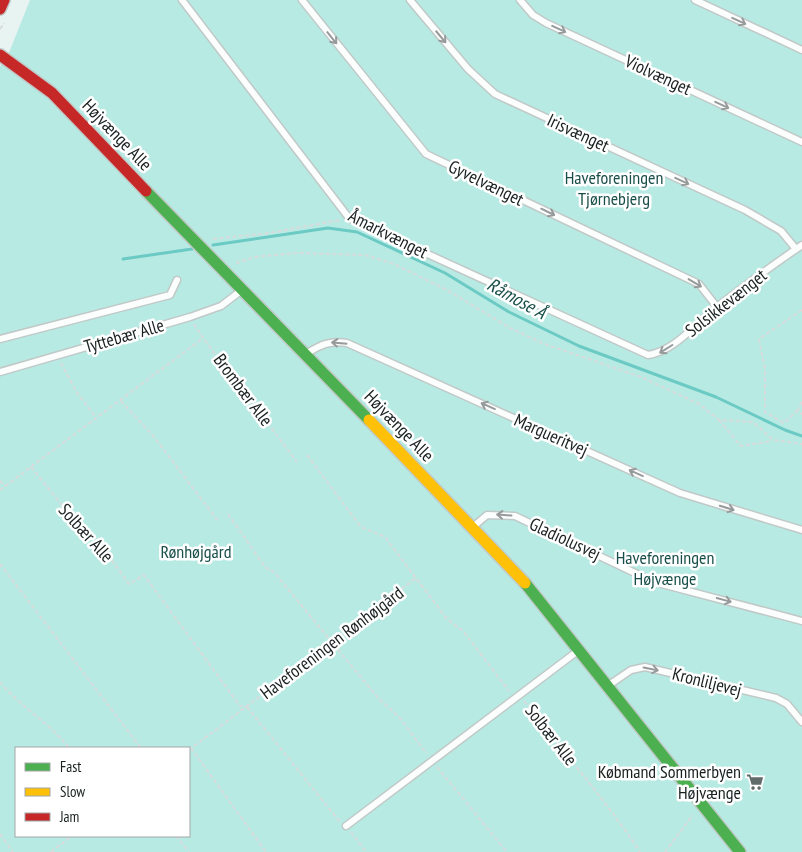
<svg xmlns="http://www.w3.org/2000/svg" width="802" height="852" font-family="'PT Sans Narrow',sans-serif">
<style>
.garden{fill:#b8eae4;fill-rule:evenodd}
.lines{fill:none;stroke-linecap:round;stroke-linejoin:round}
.stream{stroke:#6bcac3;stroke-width:3}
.lane-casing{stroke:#c0c9c7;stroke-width:9}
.fast-casing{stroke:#c0c9c7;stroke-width:14}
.slow-casing{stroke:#c0c9c7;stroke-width:14}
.jam-casing{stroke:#c0c9c7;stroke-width:14}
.path{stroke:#d8dbdb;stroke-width:2;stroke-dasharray:4 2.5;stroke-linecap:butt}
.lane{stroke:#fcfdfd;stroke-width:6}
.fast{stroke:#4caf50;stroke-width:11}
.slow{stroke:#ffc107;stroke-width:11}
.jam{stroke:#c62828;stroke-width:11}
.oneway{stroke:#969a9a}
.labels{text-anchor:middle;stroke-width:5;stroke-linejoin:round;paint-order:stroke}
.street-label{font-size:18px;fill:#192120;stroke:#fff}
.park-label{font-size:18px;fill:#184e4a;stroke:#fff}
.poi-label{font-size:18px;fill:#192120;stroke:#fff;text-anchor:end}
.water-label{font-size:19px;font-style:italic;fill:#1b514c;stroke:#fff}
</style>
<rect width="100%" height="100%" fill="#e8f4f2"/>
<!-- garden -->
<path class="garden" d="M30,0H802V852H0V66L6,60ZM16,748H189V836H16Z"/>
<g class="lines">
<!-- stream -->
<g class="stream">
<path d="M213,245L328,228L357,232L445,273L509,312L579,346L716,397L785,430L802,436"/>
<path d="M123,259L192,249"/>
</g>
<!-- lane casing -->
<g class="lane-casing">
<g id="lane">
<path d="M182,0L349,218L648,355C675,351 696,323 717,307C744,286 773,265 802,245"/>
<path d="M302,0L426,154L699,284L717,307"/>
<path d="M410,0L468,69L495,94L745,210L781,231L796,249"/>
<path d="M520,0L533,15L546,23L802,142"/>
<path d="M695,0L802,50"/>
<path d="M0,339L170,295L177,280"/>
<path d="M307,353C321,345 330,340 347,343L680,493L802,530"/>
<path d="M0,372L190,317L221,306L242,290"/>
<path d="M474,526L487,515L515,516L654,582L802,621"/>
<path d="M609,685L631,670L645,667L776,698L787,704L802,722"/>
<path d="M346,826L579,650"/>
</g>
</g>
<!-- fast casing -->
<g class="fast-casing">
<g id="fast">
<path d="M146,191L369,420"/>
<path d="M525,583L740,852"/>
</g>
</g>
<!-- slow casing -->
<g class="slow-casing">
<path id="slow" d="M369,420L525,583"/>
</g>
<!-- jam casing -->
<g class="jam-casing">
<g id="jam">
<path d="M0,9L4,0"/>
<path d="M0,55L52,93L146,191"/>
</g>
</g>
<!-- path -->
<g class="path">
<path d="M0,29L4,23"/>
<path d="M213,239L269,233L340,220"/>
<path d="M236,263L254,257L297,253L365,255L394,264L447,290L510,328L542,343L641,377L699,404L719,420L753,422L773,440L802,444"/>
<path d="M802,310L759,339L765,370V412L784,423L797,411L802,414"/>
<path d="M194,324L203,338L297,462"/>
<path d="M61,363L76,391L96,418"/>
<path d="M121,401L154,437L218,521"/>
<path d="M797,411L802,402"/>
<path d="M719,420L741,446L772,441"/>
<path d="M307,455L361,527L385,537L447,619L463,631L509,691"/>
<path d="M31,467L61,504L80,521L102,547L129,584L144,575L240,706L247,707"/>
<path d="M0,481L5,486"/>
<path d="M0,490L203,338"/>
<path d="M228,514L265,567L274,572L378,698L399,717L427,754"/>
<path d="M0,564L141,748"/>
<path d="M0,682C20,707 49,722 69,748"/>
<path d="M524,701C563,752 605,799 640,852"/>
<path d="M247,707L340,822"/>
<path d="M191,748L266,852"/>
<path d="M189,750L416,578"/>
<path d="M437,767L507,852"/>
<path d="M351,832L366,852"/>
<path d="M0,834L13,852"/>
<path d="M176,836L189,852"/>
<path d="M51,852L72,836"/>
<path d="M665,852L693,815"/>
</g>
<!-- lane -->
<use href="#lane" class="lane"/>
<!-- fast -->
<use href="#fast" class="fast"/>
<!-- slow -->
<use href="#slow" class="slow"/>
<!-- jam -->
<use href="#jam" class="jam"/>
</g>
<!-- one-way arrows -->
<defs><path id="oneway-shaft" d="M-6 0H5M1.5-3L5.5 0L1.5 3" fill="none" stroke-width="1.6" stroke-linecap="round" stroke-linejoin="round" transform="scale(1.25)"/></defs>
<g class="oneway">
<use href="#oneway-shaft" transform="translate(739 21) rotate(25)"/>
<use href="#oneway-shaft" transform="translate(559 29) rotate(25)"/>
<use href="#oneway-shaft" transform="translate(441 37) rotate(50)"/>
<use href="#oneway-shaft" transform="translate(332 38) rotate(51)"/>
<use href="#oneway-shaft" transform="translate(722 105) rotate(25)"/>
<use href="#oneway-shaft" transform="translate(682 181) rotate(25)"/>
<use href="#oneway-shaft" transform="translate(548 212) rotate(26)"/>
<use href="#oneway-shaft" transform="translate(695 283) rotate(31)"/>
<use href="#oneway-shaft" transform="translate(339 343) rotate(-175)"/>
<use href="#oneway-shaft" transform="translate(666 349) rotate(148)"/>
<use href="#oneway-shaft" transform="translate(488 406) rotate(-156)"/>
<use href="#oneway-shaft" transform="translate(636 473) rotate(-156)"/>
<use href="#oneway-shaft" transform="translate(727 508) rotate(17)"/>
<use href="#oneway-shaft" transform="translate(504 515) rotate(-176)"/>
<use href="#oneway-shaft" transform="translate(724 600) rotate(15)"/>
<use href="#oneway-shaft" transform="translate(651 669) rotate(11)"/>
</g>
<!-- icons -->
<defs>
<g id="supermarket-bare" transform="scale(1.35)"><path d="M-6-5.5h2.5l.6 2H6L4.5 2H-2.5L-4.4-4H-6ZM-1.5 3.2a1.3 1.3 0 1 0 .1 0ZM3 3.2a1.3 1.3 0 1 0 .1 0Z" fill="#616b6a" stroke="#fff" stroke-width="2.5" paint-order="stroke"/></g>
</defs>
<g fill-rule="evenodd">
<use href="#supermarket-bare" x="755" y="782"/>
</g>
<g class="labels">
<!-- street labels -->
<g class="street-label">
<text transform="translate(658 75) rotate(25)" y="6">Violvænget</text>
<text transform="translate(578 133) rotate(25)" y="6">Irisvænget</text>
<text transform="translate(117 135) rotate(46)" y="6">Højvænge Alle</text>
<text transform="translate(486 183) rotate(26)" y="6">Gyvelvænget</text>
<text transform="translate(388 234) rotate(27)" y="6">Åmarkvænget</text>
<text transform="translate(726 303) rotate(-38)" y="6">Solsikkevænget</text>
<text transform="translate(124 336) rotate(-16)" y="6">Tyttebær Alle</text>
<text transform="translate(243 390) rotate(53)" y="6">Brombær Alle</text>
<text transform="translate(399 426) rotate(46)" y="6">Højvænge Alle</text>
<text transform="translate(551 435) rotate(24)" y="6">Margueritvej</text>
<text transform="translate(86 533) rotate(48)" y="6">Solbær Alle</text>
<text transform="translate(565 539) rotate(25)" y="6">Gladiolusvej</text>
<text transform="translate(332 643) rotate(-37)" y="6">Haveforeningen Rønhøjgård</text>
<text transform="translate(707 682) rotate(14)" y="6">Kronliljevej</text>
<text transform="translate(551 735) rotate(52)" y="6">Solbær Alle</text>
</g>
<!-- park labels -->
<g class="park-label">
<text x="614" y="184">Haveforeningen<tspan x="614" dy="21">Tjørnebjerg</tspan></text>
<text x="196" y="558">Rønhøjgård</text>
<text x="665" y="564">Haveforeningen<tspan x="665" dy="21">Højvænge</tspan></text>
</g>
<!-- poi labels -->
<g class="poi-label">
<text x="741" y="778">Købmand Sommerbyen<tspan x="741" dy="21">Højvænge</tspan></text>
</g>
<!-- water labels -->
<g class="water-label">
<text transform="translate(517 298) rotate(29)" y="7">Råmose Å</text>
</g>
</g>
<!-- legend -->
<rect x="15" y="747" width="175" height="90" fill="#ffffff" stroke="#a3a6a6"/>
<rect x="25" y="763" width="25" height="8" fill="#4caf50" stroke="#a3a6a6"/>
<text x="60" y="772" font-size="15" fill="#192120">Fast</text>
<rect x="25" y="788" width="25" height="8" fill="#ffc107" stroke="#a3a6a6"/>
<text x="60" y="797" font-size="15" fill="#192120">Slow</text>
<rect x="25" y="813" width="25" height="8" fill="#c62828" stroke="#a3a6a6"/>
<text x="60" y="822" font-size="15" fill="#192120">Jam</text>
</svg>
